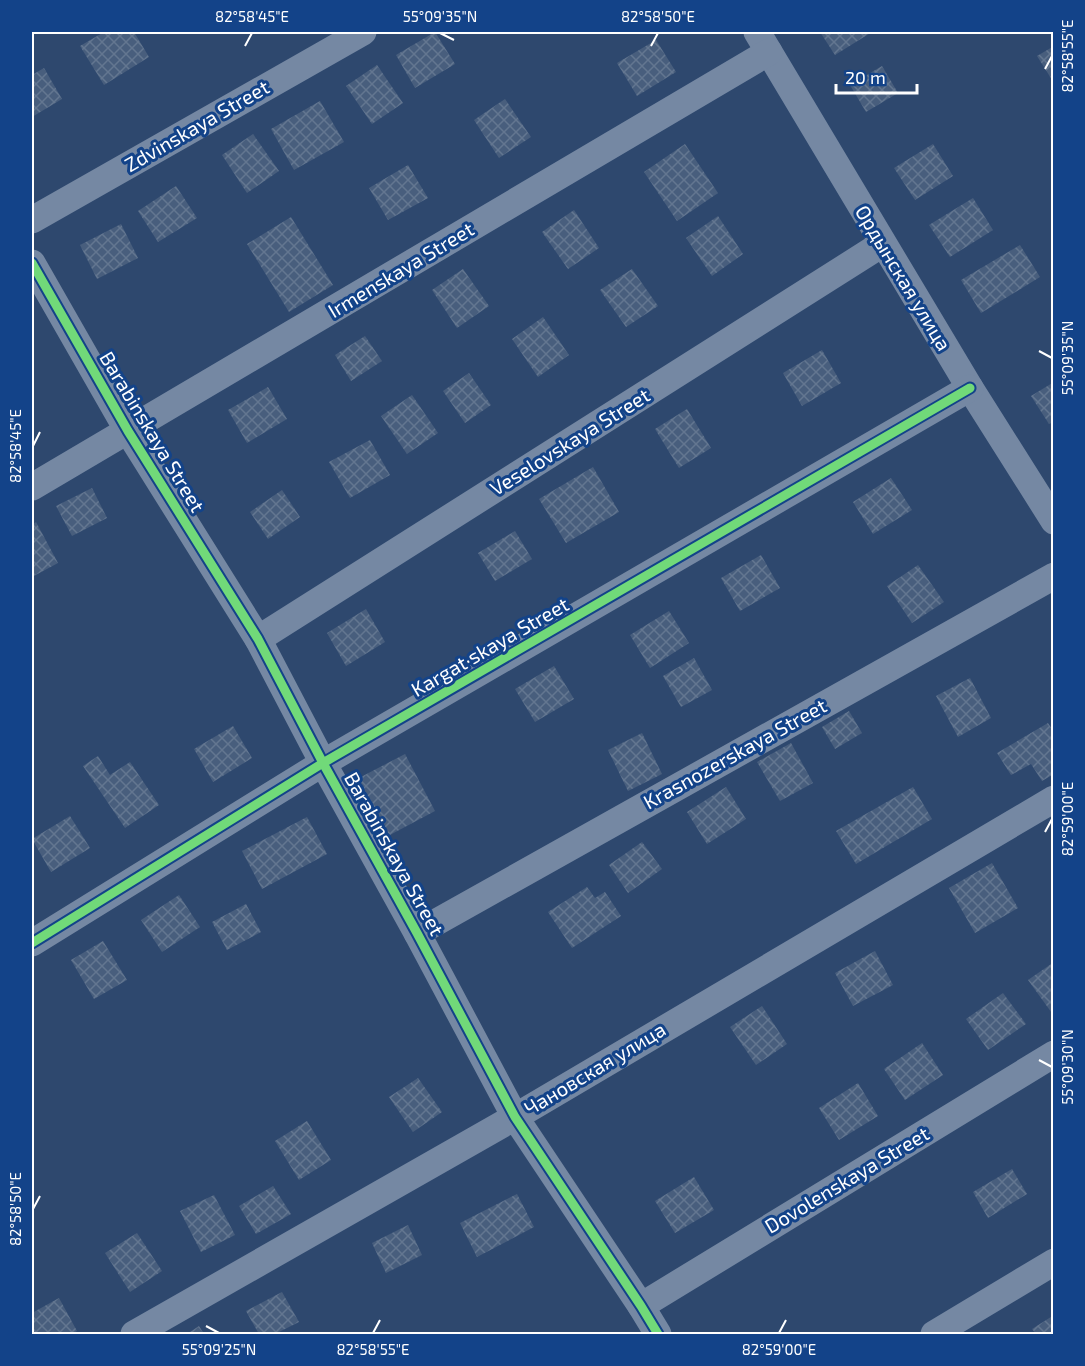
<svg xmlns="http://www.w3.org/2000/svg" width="1085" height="1366" font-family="'Exo 2',sans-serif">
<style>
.building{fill:url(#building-cross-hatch)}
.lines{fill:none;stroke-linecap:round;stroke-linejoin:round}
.minor{stroke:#7588a3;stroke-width:27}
.cycleway-casing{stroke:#134389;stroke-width:13}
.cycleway{stroke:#71d979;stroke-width:9}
.ticks{fill:none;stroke:#fff;stroke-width:2}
.labels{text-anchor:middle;stroke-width:6;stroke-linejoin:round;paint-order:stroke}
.street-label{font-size:20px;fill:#fff;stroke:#134389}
.neatline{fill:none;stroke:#fff;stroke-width:2}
.ticks-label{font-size:15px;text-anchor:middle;fill:#fff}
</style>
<defs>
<pattern id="building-cross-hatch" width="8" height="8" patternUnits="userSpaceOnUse" patternTransform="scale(1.5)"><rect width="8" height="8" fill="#485e7d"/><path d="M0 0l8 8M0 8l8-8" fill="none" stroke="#637690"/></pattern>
</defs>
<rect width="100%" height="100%" fill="#2e486e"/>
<!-- building -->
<g class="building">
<path d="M104,32H134L149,57L104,85L80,46Z"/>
<path d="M435,32L455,64L415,88L396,55Z"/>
<path d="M820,32H872L835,55Z"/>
<path d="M656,40L676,72L637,96L617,63Z"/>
<path d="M1054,46V83L1037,56Z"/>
<path d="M377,65L403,103L372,124L346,86Z"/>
<path d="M882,66L898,93L866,112L850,85Z"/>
<path d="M44,68L62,99L32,117V75Z"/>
<path d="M505,99L531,137L499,158L474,120Z"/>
<path d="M320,101L344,142L294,170L271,129Z"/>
<path d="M253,134L279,171L247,193L222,155Z"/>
<path d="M685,144L718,193L677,221L644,172Z"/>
<path d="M933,144L953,176L915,200L894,168Z"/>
<path d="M408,165L428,198L388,220L369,188Z"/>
<path d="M176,186L197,218L158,242L138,211Z"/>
<path d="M973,198L993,230L950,257L929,225Z"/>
<path d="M574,210L599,248L568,269L542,232Z"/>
<path d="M718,216L743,254L712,276L686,238Z"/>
<path d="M291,217L333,285L289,312L247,244Z"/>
<path d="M121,224L138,258L97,279L80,245Z"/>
<path d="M1020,245L1040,277L981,313L961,280Z"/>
<path d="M463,269L489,306L457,328L432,290Z"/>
<path d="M632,269L658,306L626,327L600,290Z"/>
<path d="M543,317L569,355L538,377L512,339Z"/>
<path d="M365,336L382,361L351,381L335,355Z"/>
<path d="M822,350L841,383L802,406L783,373Z"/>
<path d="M469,373L491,405L465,423L443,391Z"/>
<path d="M1054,382V422L1049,424L1031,396Z"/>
<path d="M268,387L287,419L247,443L228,410Z"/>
<path d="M412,395L438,433L407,454L381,416Z"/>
<path d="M687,409L711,448L679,468L655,429Z"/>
<path d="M370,440L390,475L350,498L329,462Z"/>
<path d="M593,467L619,512L566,543L539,499Z"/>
<path d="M891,478L912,510L873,534L853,502Z"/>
<path d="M92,488L107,518L72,536L56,506Z"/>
<path d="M282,490L300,517L268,539L250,512Z"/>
<path d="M36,522L58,563L32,577V525Z"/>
<path d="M515,531L532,559L495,581L478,553Z"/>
<path d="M761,555L780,588L740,611L721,578Z"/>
<path d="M918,565L944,602L912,623L887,586Z"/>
<path d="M366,609L385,642L346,666L327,633Z"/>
<path d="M669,611L689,643L650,668L630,635Z"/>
<path d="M694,658L712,690L681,707L663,676Z"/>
<path d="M554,666L574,699L535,722L515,689Z"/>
<path d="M970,678L991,718L958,737L936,696Z"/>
<path d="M849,711L862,733L835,749L822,727Z"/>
<path d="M1048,723L1054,732V774L1042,781L1031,764L1011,775L997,753Z"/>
<path d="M233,726L252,758L213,782L194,749Z"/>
<path d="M642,733L662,774L628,791L608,750Z"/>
<path d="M791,743L813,783L780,801L757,762Z"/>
<path d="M405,754L435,811L388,836L357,779Z"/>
<path d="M98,756L110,775L130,762L159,805L125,828L83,766Z"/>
<path d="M726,787L746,819L707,844L687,812Z"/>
<path d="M913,787L932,819L856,864L836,831Z"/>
<path d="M70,816L90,848L51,872L32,839Z"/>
<path d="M307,817L327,854L262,889L242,851Z"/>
<path d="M642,842L662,869L628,893L609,865Z"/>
<path d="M992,863L1018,908L975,933L949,888Z"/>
<path d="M587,887L595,898L605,892L621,916L572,948L548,912Z"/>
<path d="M179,895L200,927L162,952L141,920Z"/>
<path d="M246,904L261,932L227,950L212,922Z"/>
<path d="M103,941L127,980L94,999L71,960Z"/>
<path d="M875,951L893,985L853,1006L835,973Z"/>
<path d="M1054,962V1016L1028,980Z"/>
<path d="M1003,993L1026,1024L988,1050L966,1019Z"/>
<path d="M762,1006L787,1044L756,1065L730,1027Z"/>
<path d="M922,1043L943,1075L905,1100L884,1069Z"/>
<path d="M418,1078L442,1112L413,1132L389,1097Z"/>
<path d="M858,1083L878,1116L839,1140L819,1108Z"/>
<path d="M307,1121L331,1160L299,1180L275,1141Z"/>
<path d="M1012,1169L1027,1194L988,1218L973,1192Z"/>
<path d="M694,1177L714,1210L675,1233L655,1201Z"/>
<path d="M273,1186L291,1214L256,1234L239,1206Z"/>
<path d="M517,1194L534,1227L477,1257L460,1223Z"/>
<path d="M214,1195L235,1235L201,1252L180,1211Z"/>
<path d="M408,1225L422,1255L386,1273L372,1243Z"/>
<path d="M137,1233L162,1271L130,1292L105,1253Z"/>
<path d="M282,1292L299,1322L275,1334H259L246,1311Z"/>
<path d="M59,1298L77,1331L71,1334H32V1313Z"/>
<path d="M1054,1315V1334H1036L1032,1329Z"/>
<path d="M199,1326L204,1334H187Z"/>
</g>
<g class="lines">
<!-- minor -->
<g class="minor">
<path d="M757,32L970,388L1054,521"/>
<path d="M32,220L363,32"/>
<path d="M32,263L128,431L258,639L323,763L417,933L515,1117L641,1306L658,1334"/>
<path d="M32,487L769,52"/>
<path d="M258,639L882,244"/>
<path d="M417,933L1054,576"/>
<path d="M32,943L323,763L970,388"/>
<path d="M641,1306L1054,1054"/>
<path d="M134,1334L515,1117L1054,799"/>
<path d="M934,1334L1054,1262"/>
</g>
<!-- cycleway casing -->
<g class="cycleway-casing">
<g id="cycleway">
<path d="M32,263L128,431L258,639L323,763L417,933L515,1117L641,1306L658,1334"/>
<path d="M32,943L323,763L970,388"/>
</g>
</g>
<!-- cycleway -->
<use href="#cycleway" class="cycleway"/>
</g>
<!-- ticks -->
<path class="ticks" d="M440,33L454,40M245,46L252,33M651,46L658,33M1045,69L1052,56M1039,351L1052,358M33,446L40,432M1045,832L1052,819M1039,1060L1052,1067M33,1209L40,1196M206,1326L219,1333M373,1333L380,1320M779,1333L786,1320"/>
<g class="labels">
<!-- street labels -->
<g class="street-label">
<text transform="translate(197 126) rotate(-30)" y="7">Zdvinskaya Street</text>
<text transform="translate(401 270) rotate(-31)" y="7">Irmenskaya Street</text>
<text transform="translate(903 278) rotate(59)" y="7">Ордынская улица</text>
<text transform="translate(152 432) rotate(59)" y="7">Barabinskaya Street</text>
<text transform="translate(570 442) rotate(-32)" y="7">Veselovskaya Street</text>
<text transform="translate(490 647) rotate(-30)" y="7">Kargat·skaya Street</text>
<text transform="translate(735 754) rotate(-29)" y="7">Krasnozerskaya Street</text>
<text transform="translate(394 854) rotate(61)" y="7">Barabinskaya Street</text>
<text transform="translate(595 1069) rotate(-31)" y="7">Чановская улица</text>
<text transform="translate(847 1180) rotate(-31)" y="7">Dovolenskaya Street</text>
</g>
</g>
<!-- border -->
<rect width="1085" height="1366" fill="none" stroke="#134389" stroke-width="66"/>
<!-- scale -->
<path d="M836 84v9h81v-9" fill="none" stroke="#ffffff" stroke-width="3"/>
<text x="845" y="84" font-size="18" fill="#ffffff" stroke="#134389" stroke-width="4.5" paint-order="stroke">20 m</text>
<rect x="33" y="33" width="1019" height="1300" class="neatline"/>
<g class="ticks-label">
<text x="252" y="22">82°58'45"E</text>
<text x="440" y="22">55°09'35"N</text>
<text x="658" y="22">82°58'50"E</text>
<text transform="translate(1068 56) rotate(-90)" y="5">82°58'55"E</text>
<text transform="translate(1068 358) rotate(-90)" y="5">55°09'35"N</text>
<text transform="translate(16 446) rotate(-90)" y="5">82°58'45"E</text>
<text transform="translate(1068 819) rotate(-90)" y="5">82°59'00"E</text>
<text transform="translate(1068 1067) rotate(-90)" y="5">55°09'30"N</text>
<text transform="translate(16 1209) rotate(-90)" y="5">82°58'50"E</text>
<text x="219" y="1355">55°09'25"N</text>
<text x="373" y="1355">82°58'55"E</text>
<text x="779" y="1355">82°59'00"E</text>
</g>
</svg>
